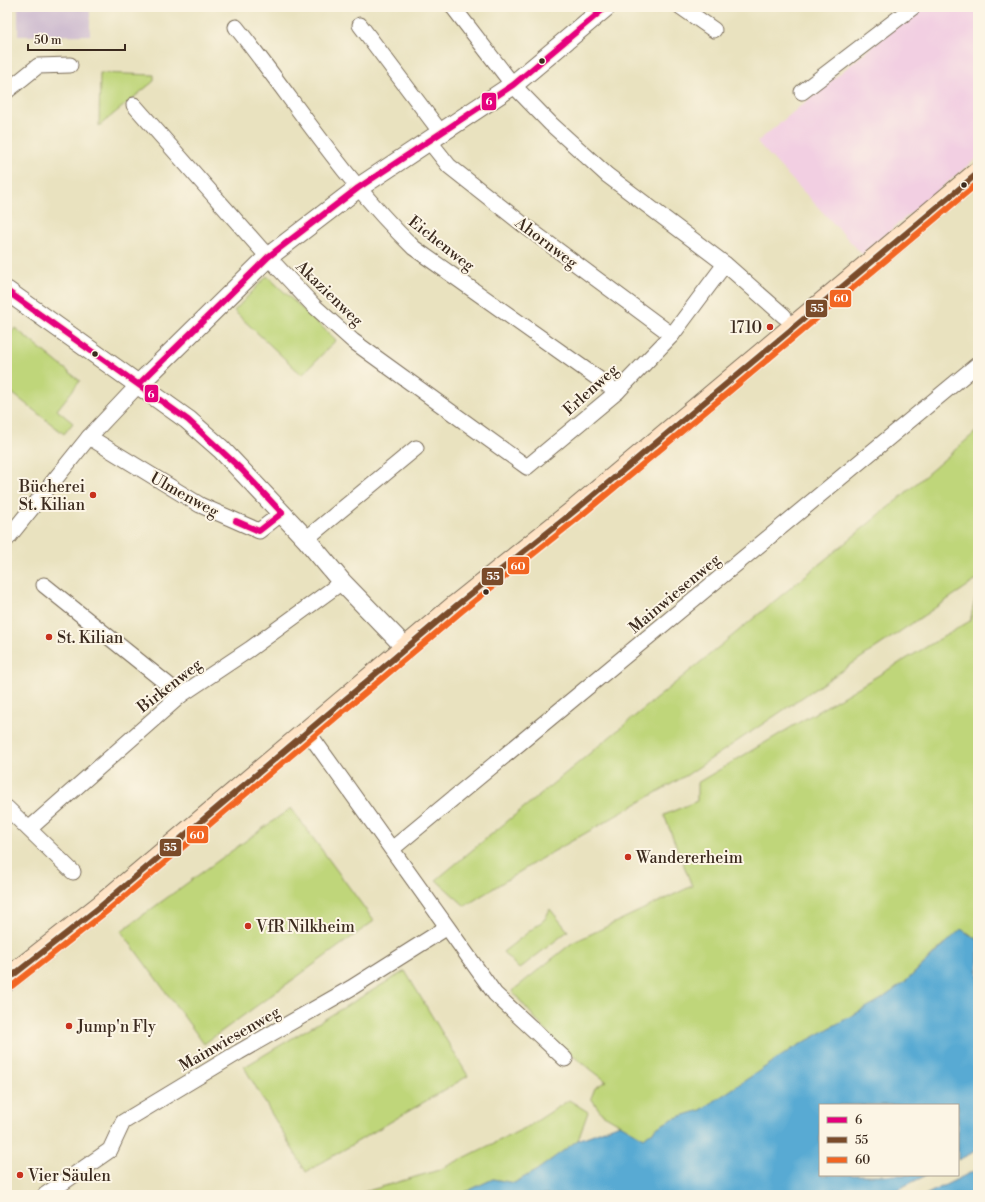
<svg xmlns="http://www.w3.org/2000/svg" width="985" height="1202" font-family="'Libre Bodoni',serif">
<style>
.built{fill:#f2cfe2}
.industrial{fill:#cfbdd0}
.green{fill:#bfd67a;stroke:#7d804c}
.water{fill:#58aad3;stroke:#4a6a78}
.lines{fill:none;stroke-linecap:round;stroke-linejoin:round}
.minor-casing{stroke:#786a56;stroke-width:17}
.tertiary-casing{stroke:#786a56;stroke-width:21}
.secondary-casing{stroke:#786a56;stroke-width:24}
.minor{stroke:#fff;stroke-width:15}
.tertiary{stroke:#fff;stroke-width:19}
.secondary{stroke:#ffe4c6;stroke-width:22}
.bus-1-casing{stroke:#fcf5e5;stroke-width:9}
.bus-2-casing{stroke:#fcf5e5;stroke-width:9}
.bus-3-casing{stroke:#fcf5e5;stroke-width:9}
.bus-1{stroke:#e5007d;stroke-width:6}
.bus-2{stroke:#7a4b2a;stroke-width:6}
.bus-3{stroke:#f26522;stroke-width:6}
.bus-dot{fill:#3b2a1e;stroke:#fcf5e5;stroke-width:1.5}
.poi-dot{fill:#c8321e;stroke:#fcf5e5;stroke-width:1.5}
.labels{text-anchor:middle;stroke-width:4;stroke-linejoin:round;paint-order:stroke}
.street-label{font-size:16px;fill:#3b2a1e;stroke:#fcf5e5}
.poi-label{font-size:16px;fill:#3b2a1e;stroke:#fcf5e5;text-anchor:start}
.line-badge{stroke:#fcf5e5;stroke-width:1.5}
.badge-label{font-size:11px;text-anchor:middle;font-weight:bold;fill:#fff}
</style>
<rect width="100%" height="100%" fill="#fcf5e5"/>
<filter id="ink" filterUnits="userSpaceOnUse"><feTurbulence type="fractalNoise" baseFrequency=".025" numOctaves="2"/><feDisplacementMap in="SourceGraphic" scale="8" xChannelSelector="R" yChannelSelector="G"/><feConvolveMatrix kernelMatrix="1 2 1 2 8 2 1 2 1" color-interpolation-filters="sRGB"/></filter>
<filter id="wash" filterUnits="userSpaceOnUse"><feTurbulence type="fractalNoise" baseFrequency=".012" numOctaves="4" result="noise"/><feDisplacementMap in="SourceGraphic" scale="16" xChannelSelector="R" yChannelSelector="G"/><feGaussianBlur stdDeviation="0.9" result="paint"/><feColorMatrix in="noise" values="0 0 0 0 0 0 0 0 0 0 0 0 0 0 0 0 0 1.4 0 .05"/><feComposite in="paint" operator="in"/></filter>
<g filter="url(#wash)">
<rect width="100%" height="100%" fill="#e9e2bf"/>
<!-- built -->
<path class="built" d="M920,7H978V157L862,254L757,142Z"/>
<!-- industrial -->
<path class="industrial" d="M18,7H90V35L18,36Z"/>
<!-- green -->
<g class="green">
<path d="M100,73L154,75V81L99,126Z"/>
<path d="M267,276L336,340L302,375L234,311Z"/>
<path d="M15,328L80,381L57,410L73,423L64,434L7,389V338Z"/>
<path d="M978,430V579L687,775L537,861L465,906L436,880L896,501Z"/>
<path d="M978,586V940L967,932L944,944L905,982L880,1000L792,1049L701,1110L672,1119L658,1127L644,1138L602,1114L591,1098L595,1088L606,1081L556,1043L512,991L572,943L692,886L664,815L697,801V783L970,621Z"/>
<path d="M291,808L374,921L204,1044L121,931Z"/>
<path d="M550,909L568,931L519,969L503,952L545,919Z"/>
<path d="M405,971L468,1076L306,1172L244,1067Z"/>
<path d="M569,1100L588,1112L578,1140L537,1170L514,1183L493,1179L459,1195H354L439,1170L529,1126Z"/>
</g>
<!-- water -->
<g class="water">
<path d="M961,929L978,940V1150L958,1160V1105H820V1175H927L886,1195H459L493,1179L514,1183L537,1170L578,1140L620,1124L644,1138L658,1127L672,1119L701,1110L792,1049L880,1000L905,982Z"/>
<path d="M978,1169V1195H925Z"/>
</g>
</g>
<g filter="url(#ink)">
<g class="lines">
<!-- minor casing -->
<g class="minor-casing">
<g id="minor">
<path d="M453,7L513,85L551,124L607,175L725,264L784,316"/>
<path d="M681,7L714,30"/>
<path d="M360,25L442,134"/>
<path d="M236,27C295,101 346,183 414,248L617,392"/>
<path d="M7,91L38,66L70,65"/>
<path d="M802,92L913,7"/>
<path d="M134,105L268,257L313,305L353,341L527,467L617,392L672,335L725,264"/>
<path d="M430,142L449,166L525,226L672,335"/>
<path d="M89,437L200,505L259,531L282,513"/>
<path d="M7,539L89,437L139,384"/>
<path d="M306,539L416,448"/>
<path d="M44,585L181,695"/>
<path d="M308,732L495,994L565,1059"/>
<path d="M7,808L73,872"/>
<path d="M29,829L181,695L250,649L342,582"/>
<path d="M392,849L978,364"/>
<path d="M45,1195L110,1150L123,1122L239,1052L351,988L446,928"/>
</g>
</g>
<!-- tertiary casing -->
<g class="tertiary-casing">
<g id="tertiary">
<path d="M7,291L188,420L221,449L306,539L342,582L406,648"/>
<path d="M139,384L268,257L358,188L513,85L606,7"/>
</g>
</g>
<!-- secondary casing -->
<g class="secondary-casing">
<path id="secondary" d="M7,980L101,906L457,605L577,509L978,173"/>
</g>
<!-- minor -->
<use href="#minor" class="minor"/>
<!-- tertiary -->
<use href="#tertiary" class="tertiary"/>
<!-- secondary -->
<use href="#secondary" class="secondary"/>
<!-- bus-1 casing -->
<g class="bus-1-casing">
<g id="bus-1">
<path d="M7,291L188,420L242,470L282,513"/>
<path d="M139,384L268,257L358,188L513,85L606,7"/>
<path d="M236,521L259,531L282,513"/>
</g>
</g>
<!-- bus-2 casing -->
<g class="bus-2-casing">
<path id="bus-2" d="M7,980L101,906L457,605L577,509L978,173"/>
</g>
<!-- bus-3 casing -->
<g class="bus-3-casing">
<path id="bus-3" d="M12,986L106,912L462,611L582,515L978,183"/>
</g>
<!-- bus-1 -->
<use href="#bus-1" class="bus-1"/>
<!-- bus-2 -->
<use href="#bus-2" class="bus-2"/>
<!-- bus-3 -->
<use href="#bus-3" class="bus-3"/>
</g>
</g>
<!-- markers -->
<g class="bus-dot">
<circle cx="542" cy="61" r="3.5"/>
<circle cx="964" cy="185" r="3.5"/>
<circle cx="95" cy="354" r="3.5"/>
<circle cx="486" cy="592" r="3.5"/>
</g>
<g class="poi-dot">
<circle cx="770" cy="327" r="4"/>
<circle cx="93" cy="495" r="4"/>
<circle cx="49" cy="637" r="4"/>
<circle cx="628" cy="857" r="4"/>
<circle cx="248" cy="926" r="4"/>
<circle cx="69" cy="1026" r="4"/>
<circle cx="20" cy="1175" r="4"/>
</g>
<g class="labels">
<!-- street labels -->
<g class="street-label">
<text transform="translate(547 242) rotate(37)" y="6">Ahornweg</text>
<text transform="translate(442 243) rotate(38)" y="6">Eichenweg</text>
<text transform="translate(330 293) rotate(44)" y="6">Akazienweg</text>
<text transform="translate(590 389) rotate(-42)" y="6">Erlenweg</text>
<text transform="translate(185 494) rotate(29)" y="6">Ulmenweg</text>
<text transform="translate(674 593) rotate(-40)" y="6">Mainwiesenweg</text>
<text transform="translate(169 685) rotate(-38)" y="6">Birkenweg</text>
<text transform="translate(229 1038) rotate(-30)" y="6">Mainwiesenweg</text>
</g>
<!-- poi labels -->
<g class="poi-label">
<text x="762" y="333" text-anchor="end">1710</text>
<text x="85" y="492" text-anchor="end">Bücherei<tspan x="85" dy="18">St. Kilian</tspan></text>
<text x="57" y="643">St. Kilian</text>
<text x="636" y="863">Wandererheim</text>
<text x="256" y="932">VfR Nilkheim</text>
<text x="77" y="1032">Jump'n Fly</text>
<text x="28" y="1181">Vier Säulen</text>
</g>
</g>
<g class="line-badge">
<rect x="481" y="92" width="16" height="19" rx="4" fill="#e5007d"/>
<rect x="829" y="289" width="23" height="19" rx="4" fill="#f26522"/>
<rect x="805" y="299" width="23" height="19" rx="4" fill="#7a4b2a"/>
<rect x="144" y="384" width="15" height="19" rx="4" fill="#e5007d"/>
<rect x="507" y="556" width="23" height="19" rx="4" fill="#f26522"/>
<rect x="481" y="567" width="23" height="19" rx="4" fill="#7a4b2a"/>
<rect x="186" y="825" width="23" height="19" rx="4" fill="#f26522"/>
<rect x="159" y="838" width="23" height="19" rx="4" fill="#7a4b2a"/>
</g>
<g class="badge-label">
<text x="489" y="105">6</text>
<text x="841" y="302">60</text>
<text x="817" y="312">55</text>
<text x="151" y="398">6</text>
<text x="518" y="570">60</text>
<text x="493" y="580">55</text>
<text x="197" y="839">60</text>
<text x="170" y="851">55</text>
</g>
<!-- margin -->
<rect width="985" height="1202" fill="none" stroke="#fcf5e5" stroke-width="24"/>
<!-- legend -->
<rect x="819" y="1104" width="140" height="72" fill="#fcf5e5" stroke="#afa495"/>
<rect x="827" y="1117" width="20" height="6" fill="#e5007d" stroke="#afa495"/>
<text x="855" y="1124" font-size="12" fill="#3b2a1e">6</text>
<rect x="827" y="1137" width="20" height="6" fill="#7a4b2a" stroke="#afa495"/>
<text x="855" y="1144" font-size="12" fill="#3b2a1e">55</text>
<rect x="827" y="1157" width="20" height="6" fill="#f26522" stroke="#afa495"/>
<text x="855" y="1164" font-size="12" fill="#3b2a1e">60</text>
<!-- scale -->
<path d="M28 44v6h97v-6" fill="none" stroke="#3b2a1e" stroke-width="2"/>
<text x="34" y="44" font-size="12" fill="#3b2a1e" stroke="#fcf5e5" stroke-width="3" paint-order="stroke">50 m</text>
</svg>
